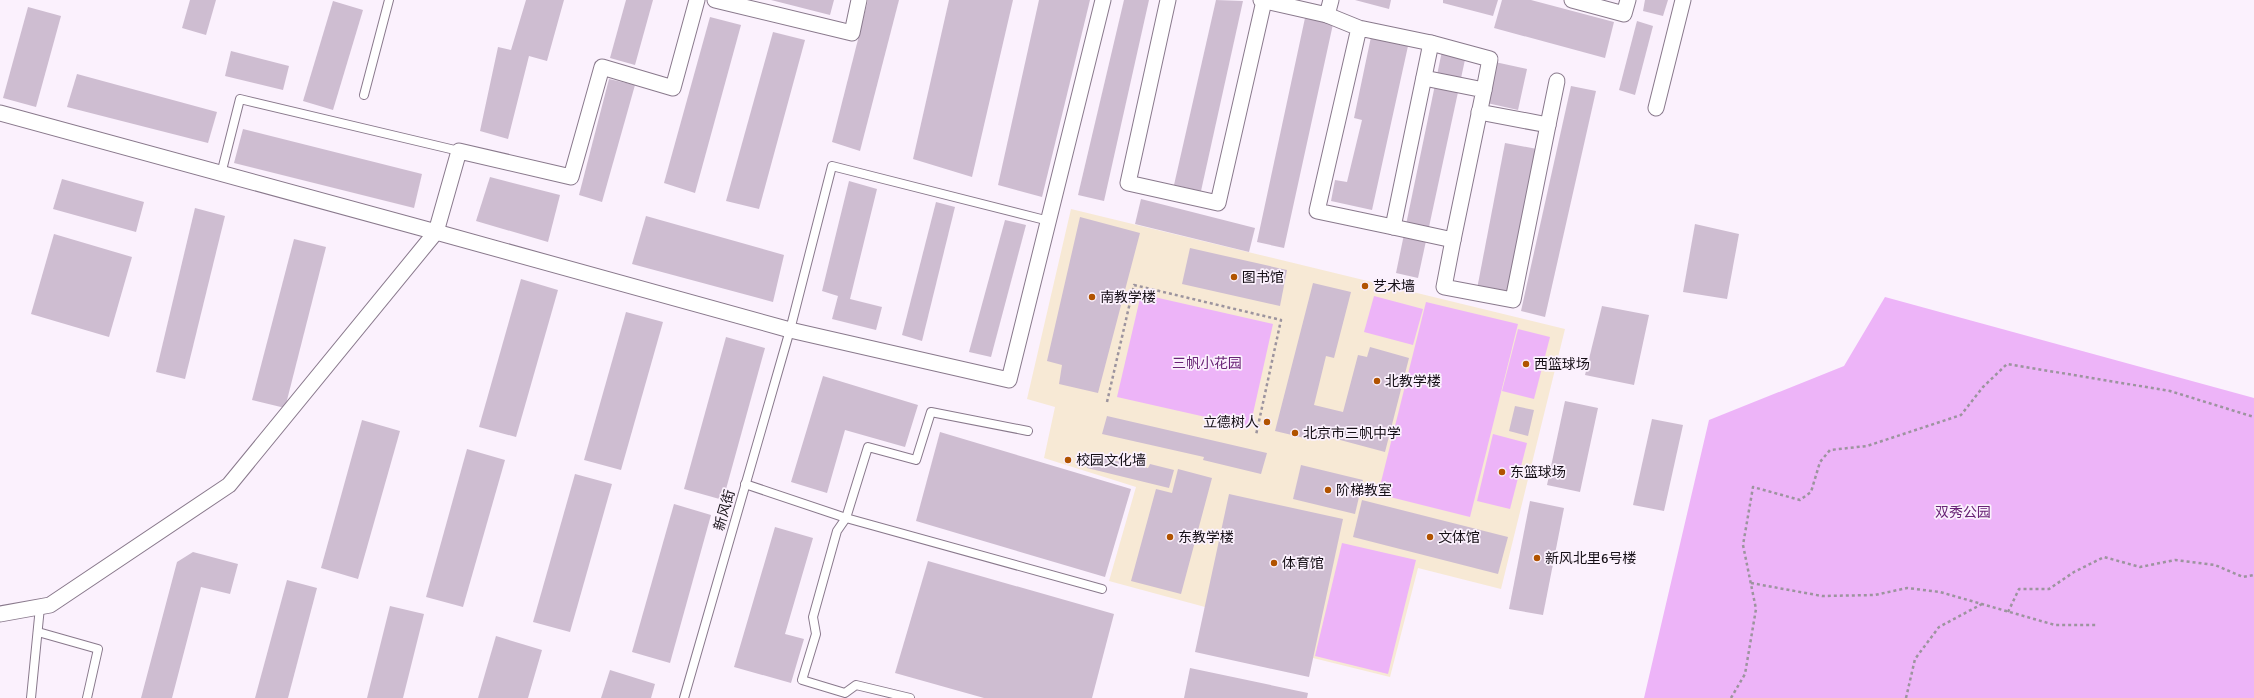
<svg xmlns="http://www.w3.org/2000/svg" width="2254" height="698" font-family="Signika,'Noto Sans SC',sans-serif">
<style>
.education{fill:#f7e9d5}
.green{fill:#edb4f8}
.building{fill:#cebdd1}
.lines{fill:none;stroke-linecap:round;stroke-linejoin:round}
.lane-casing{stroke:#89798c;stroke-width:10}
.street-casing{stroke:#89798c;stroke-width:17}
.path{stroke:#9c949e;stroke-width:2.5;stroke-dasharray:3 3;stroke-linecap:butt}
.lane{stroke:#fff;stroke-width:8}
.street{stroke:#fff;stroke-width:15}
.poi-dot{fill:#b15300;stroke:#fbf1fd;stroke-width:1.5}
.labels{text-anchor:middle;stroke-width:3.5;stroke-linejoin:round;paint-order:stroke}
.poi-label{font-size:14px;fill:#150f16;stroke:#fbf1fd;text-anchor:start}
.park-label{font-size:14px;fill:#682275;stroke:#fbf1fd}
.street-label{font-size:14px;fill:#150f16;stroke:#fbf1fd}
</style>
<rect width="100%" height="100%" fill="#fbf1fd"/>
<!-- education -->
<path class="education" d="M1071,209L1565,329L1501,589L1418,568L1390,677L1313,658L1205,607L1109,581L1136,487L1044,458L1055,407L1027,399Z"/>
<!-- green -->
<g class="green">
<path d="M1141,294L1273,324L1250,427L1117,397Z"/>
<path d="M1374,296L1423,309L1413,345L1364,332Z"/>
<path d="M1885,297L2254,398V698H1644L1709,420L1844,366Z"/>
<path d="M1426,302L1518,324L1470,517L1378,494Z"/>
<path d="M1518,329L1550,337L1534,399L1502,391Z"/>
<path d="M1493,434L1527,443L1510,509L1477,501Z"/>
<path d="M1342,543L1416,560L1388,674L1315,656Z"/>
</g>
<!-- building -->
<g class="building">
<path d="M190,0H216L206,35L182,28Z"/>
<path d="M526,0H564L547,61L529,56L508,139L480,131L498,47L511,50Z"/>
<path d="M626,0H653L635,65L610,58Z"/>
<path d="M771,0H834L830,15Z"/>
<path d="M868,0H899L860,151L832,142Z"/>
<path d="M949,0H1013L972,177L913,159Z"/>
<path d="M1039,0H1090L1042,197L998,185Z"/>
<path d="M1124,0H1149L1104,201L1078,195Z"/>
<path d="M1216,0L1243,1L1201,191L1174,185Z"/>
<path d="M1355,0H1391L1389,9Z"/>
<path d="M1443,0H1498L1493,16L1443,3Z"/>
<path d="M1502,0H1531L1614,22L1605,58L1494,28Z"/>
<path d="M1645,0H1668L1663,16L1643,11Z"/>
<path d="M333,1L363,10L333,110L303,101Z"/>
<path d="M28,7L61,16L36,107L3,98Z"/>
<path d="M710,17L741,25L695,193L664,183Z"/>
<path d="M1305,18L1333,24L1284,248L1257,242Z"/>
<path d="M1637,21L1653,26L1635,95L1619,90Z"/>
<path d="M773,32L805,40L759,209L726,201Z"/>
<path d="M1371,37L1408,46L1372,210L1331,201L1335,180L1347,182L1362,120L1354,118Z"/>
<path d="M231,51L289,66L283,90L225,76Z"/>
<path d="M1442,51L1466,55L1418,278L1396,273Z"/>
<path d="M1495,62L1527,69L1518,110L1487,103Z"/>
<path d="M77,74L217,112L208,143L67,107Z"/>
<path d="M609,79L635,85L602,202L579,195Z"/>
<path d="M1571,86L1596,91L1545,317L1521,311Z"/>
<path d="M243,129L422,174L414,208L234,163Z"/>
<path d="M1505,143L1537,149L1507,294L1477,289Z"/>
<path d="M490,177L560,195L548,242L476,221Z"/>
<path d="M62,179L144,202L136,232L53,209Z"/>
<path d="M849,181L877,189L850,299L882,307L876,330L832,319L838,296L822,291Z"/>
<path d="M1141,199L1255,228L1249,252L1135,224Z"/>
<path d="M936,202L955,207L922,341L902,335Z"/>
<path d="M195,208L225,216L185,379L156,372Z"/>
<path d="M646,216L784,255L773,302L632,264Z"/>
<path d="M1080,217L1140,233L1098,393L1059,384L1062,365L1047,361Z"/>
<path d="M1005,220L1026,225L991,357L969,352Z"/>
<path d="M1695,224L1739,234L1727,299L1683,292Z"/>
<path d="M54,234L132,257L109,337L31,314Z"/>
<path d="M294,239L326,247L285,408L252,400Z"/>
<path d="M1190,248L1287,270L1280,306L1182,284Z"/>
<path d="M521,279L558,290L516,437L479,427Z"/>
<path d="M1313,283L1351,292L1334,358L1326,356L1314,405L1343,412L1358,355L1367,357L1370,347L1409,358L1385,452L1314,433L1313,440L1275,431Z"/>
<path d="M1602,306L1649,315L1634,385L1585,375Z"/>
<path d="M626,312L663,322L621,470L584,460Z"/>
<path d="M726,337L765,348L723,500L684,489Z"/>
<path d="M823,376L918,405L905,447L845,430L827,493L791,482Z"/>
<path d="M1565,401L1598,408L1580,492L1547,485Z"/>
<path d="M1515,406L1534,410L1528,436L1509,431Z"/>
<path d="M1107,416L1267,453L1261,474L1203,460L1204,457L1102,434Z"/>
<path d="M1652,419L1683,425L1664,511L1633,505Z"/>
<path d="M362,420L400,431L358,579L321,568Z"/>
<path d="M940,432L1131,489L1105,577L916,521Z"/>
<path d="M467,449L505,460L463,607L426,597Z"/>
<path d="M1091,455L1148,468L1150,464L1174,470L1169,488L1087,468Z"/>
<path d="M1301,465L1363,480L1355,514L1293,499Z"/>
<path d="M1178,469L1212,478L1181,594L1131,581L1156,489L1172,493Z"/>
<path d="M575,474L612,484L570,632L533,622Z"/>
<path d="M1229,494L1343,519L1309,677L1195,652Z"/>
<path d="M1362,500L1508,537L1498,574L1353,537Z"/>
<path d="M1530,501L1564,508L1543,615L1509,609Z"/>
<path d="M674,504L711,515L670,663L632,652Z"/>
<path d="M775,527L813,538L785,634L804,639L791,683L734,667Z"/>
<path d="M193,552L238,564L230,594L201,587L172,698H141L177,562Z"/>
<path d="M928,561L1114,614L1092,698H984L895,673Z"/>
<path d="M287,580L317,588L288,698H255Z"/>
<path d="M390,606L424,614L403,698H367Z"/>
<path d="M496,636L542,650L528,698H478Z"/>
<path d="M1190,668L1308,693L1307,698H1184Z"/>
<path d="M610,670L655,684L651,698H601Z"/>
</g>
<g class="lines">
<!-- lane casing -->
<g class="lane-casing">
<g id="lane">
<path d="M364,95L389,0"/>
<path d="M221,174L240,99L459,151"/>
<path d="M745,484L846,518L1102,589"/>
<path d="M38,632L98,649L87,698"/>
<path d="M31,698L40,607"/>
<path d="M684,698L790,330L832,166L1049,221"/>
<path d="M910,698L856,685L845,693L802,680L816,634L813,617L837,531L846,518L868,447L916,460L931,412L1028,431"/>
</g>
</g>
<!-- street casing -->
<g class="street-casing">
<g id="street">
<path d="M715,0L852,33L859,0"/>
<path d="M1168,0L1128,183L1218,203L1264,1"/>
<path d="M1261,0L1327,15L1331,0"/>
<path d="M1572,0L1624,14L1628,0"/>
<path d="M1327,15L1359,28L1431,43L1393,227L1317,211L1359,28"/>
<path d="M1431,43L1490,59L1484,90"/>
<path d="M1656,108L1683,0"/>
<path d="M0,113L436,232L459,151L571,177L602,67L673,88L697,0"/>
<path d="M1548,125L1557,81"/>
<path d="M1393,227L1453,240L1484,90L1424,78"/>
<path d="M1453,240L1444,287L1513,300L1548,125L1479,112"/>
<path d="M0,614L50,605L229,485L436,232L790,330L1009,380L1103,0"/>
</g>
</g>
<!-- path -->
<g class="path">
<path d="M1107,402L1134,285L1281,320L1256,435"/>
<path d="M1751,583L1822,596L1875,595L1907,588L1940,592L2055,625H2097"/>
<path d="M2008,612L2019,589H2049L2074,572L2104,557L2140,567L2175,560L2215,565L2243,577L2254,575"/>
<path d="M1731,698L1745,674L1756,609L1743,545L1753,487L1800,500L1811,492L1820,462L1830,450L1867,446L1961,415L1983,387L2007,364L2170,391L2254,417"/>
<path d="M1906,698L1915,659L1939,627L1982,604"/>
</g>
<!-- lane -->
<use href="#lane" class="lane"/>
<!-- street -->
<use href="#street" class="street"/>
</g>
<!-- markers -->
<g class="poi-dot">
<circle cx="1234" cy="277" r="4"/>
<circle cx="1365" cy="286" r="4"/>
<circle cx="1092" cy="297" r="4"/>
<circle cx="1526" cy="364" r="4"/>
<circle cx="1377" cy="381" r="4"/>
<circle cx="1267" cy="422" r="4"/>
<circle cx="1295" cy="433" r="4"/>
<circle cx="1068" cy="460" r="4"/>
<circle cx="1502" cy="472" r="4"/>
<circle cx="1328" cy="490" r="4"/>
<circle cx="1170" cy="537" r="4"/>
<circle cx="1430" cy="537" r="4"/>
<circle cx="1537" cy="558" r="4"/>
<circle cx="1274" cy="563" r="4"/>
</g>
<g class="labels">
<!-- poi labels -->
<g class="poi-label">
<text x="1242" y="282">图书馆</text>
<text x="1373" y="291">艺术墙</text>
<text x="1100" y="302">南教学楼</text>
<text x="1534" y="369">西篮球场</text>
<text x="1385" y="386">北教学楼</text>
<text x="1259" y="427" text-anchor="end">立德树人</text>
<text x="1303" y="438">北京市三帆中学</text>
<text x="1076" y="465">校园文化墙</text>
<text x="1510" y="477">东篮球场</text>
<text x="1336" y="495">阶梯教室</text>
<text x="1178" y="542">东教学楼</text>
<text x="1438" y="542">文体馆</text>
<text x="1545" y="563">新风北里6号楼</text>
<text x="1282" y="568">体育馆</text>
</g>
<!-- park labels -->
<g class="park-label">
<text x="1207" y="368">三帆小花园</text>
<text x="1963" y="517">双秀公园</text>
</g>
<!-- street labels -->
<g class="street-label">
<text transform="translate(724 510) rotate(-74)" y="5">新风街</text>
</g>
</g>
</svg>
